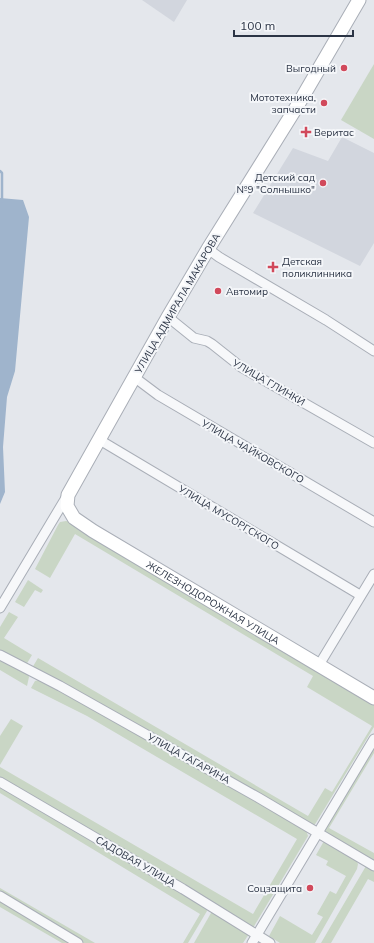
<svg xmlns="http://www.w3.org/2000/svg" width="374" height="943" font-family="Mulish,sans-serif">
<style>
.built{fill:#d2d6de}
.green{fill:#c9d6c5}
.water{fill:#9fb4cc}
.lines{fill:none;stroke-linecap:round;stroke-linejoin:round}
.stream{stroke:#9fb4cc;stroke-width:2.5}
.street-casing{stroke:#a9aeb7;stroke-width:11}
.secondary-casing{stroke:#a9aeb7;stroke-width:15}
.street{stroke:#f7f8fa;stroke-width:9}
.secondary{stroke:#fff;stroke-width:13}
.poi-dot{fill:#d1495b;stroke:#f4f6f9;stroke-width:1.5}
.labels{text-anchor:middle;stroke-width:4;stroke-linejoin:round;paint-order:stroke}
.poi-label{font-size:10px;fill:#2b3445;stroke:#f4f6f9;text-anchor:end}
.street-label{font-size:10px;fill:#2b3445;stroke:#f4f6f9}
</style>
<rect width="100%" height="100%" fill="#e4e7ec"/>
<!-- built -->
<g class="built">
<path d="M142,0H187L174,22Z"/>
<path d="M342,137L374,153V243L360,266L253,213L293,148L328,161Z"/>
</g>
<!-- green -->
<g class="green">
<path d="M374,64V139L341,120Z"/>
<path d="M66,521L71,522L374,704V727L314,826L32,668L38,658L308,816L325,788L332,792L372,726L307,687L313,676L75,534L50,578L35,569L58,525L60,522Z"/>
<path d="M28,580L43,590L41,593L35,590L24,607L15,602Z"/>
<path d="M9,612L18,617L4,638L32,655L26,665L0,651V627Z"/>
<path d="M0,659L28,674L29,677L27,686L0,670Z"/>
<path d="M39,680L259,801L306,830L308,836L253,928L0,779V767L253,914L297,839L87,716L31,688L35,681Z"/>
<path d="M11,719L23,726L0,765V736Z"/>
<path d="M374,746V753L329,828L374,853V862L325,833L324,829Z"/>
<path d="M0,785L206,906L207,911L188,943H183L200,914L0,793Z"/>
<path d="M324,841L356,860L358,864L357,869L315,943H280L269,936L280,916L312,935L323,917L317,914L330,891L336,894L346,876L326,865L328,861L316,855Z"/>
<path d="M366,866L374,870V882L368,879L331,943H321Z"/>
<path d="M0,888L95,943H84L0,893Z"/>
<path d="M0,899L72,943H62L0,907Z"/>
<path d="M211,913H214L249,934L243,943H194Z"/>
</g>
<!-- water -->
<path class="water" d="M0,198L23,200L29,217L15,371L7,397L3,447L5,492L0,504Z"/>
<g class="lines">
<!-- stream -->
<path class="stream" d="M0,171L2,173V201"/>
<!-- street casing -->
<g class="street-casing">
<g id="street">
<path d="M208,249L219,257L326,320L374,351"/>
<path d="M168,317L194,338L207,341L212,344L241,367L374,443"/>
<path d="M134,377L158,395L374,522"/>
<path d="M98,439L360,595"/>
<path d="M0,608L67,496"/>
<path d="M0,655L60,686L259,798L374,866"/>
<path d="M319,665L374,574"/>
<path d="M0,782L183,889L270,943"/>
<path d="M0,896L78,943"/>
<path d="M252,943L374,739"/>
</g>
</g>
<!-- secondary casing -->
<g class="secondary-casing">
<g id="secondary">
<path id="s1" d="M359,0L299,103L208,249L168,317L68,495L67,506L74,518L93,531L374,698"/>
</g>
</g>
<!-- street -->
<use href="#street" class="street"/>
<!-- secondary -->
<use href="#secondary" class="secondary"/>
</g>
<!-- markers -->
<g class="poi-dot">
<circle cx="344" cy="68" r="4"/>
<circle cx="324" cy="103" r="4"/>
<path d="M304 126h4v4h4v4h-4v4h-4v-4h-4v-4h4z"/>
<circle cx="323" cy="183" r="4"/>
<path d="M271 261h4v4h4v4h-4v4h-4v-4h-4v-4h4z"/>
<circle cx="218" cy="291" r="4"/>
<circle cx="310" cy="888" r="4"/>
</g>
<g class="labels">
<!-- poi labels -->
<g class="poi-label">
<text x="336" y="72">Выгодный</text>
<text x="316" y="101">Мототехника,<tspan x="316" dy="12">запчасти</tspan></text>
<text x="314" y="136" text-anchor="start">Веритас</text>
<text x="315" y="181">Детский сад<tspan x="315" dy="12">№9 "Солнышко"</tspan></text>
<text x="282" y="265" text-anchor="start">Детская<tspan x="282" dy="12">поликлинника</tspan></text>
<text x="226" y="295" text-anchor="start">Автомир</text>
<text x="302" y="892">Соцзащита</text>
</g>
<!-- street labels -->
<g class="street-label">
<text transform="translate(177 303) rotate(-60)" y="4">УЛИЦА АДМИРАЛА МАКАРОВА</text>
<text transform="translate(269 382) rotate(30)" y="4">УЛИЦА ГЛИНКИ</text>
<text transform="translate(253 451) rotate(30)" y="4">УЛИЦА ЧАЙКОВСКОГО</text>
<text transform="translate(229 517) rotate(31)" y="4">УЛИЦА МУСОРГСКОГО</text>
<text dy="4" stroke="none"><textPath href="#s1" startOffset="762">ЖЕЛЕЗНОДОРОЖНАЯ УЛИЦА</textPath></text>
<text transform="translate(189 758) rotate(29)" y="4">УЛИЦА ГАГАРИНА</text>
<text transform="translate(136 861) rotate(30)" y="4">САДОВАЯ УЛИЦА</text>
</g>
</g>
<!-- scale -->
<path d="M234 30v6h119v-6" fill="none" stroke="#2b3445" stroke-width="2"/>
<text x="240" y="30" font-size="12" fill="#2b3445" stroke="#f4f6f9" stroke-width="3" paint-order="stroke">100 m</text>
</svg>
